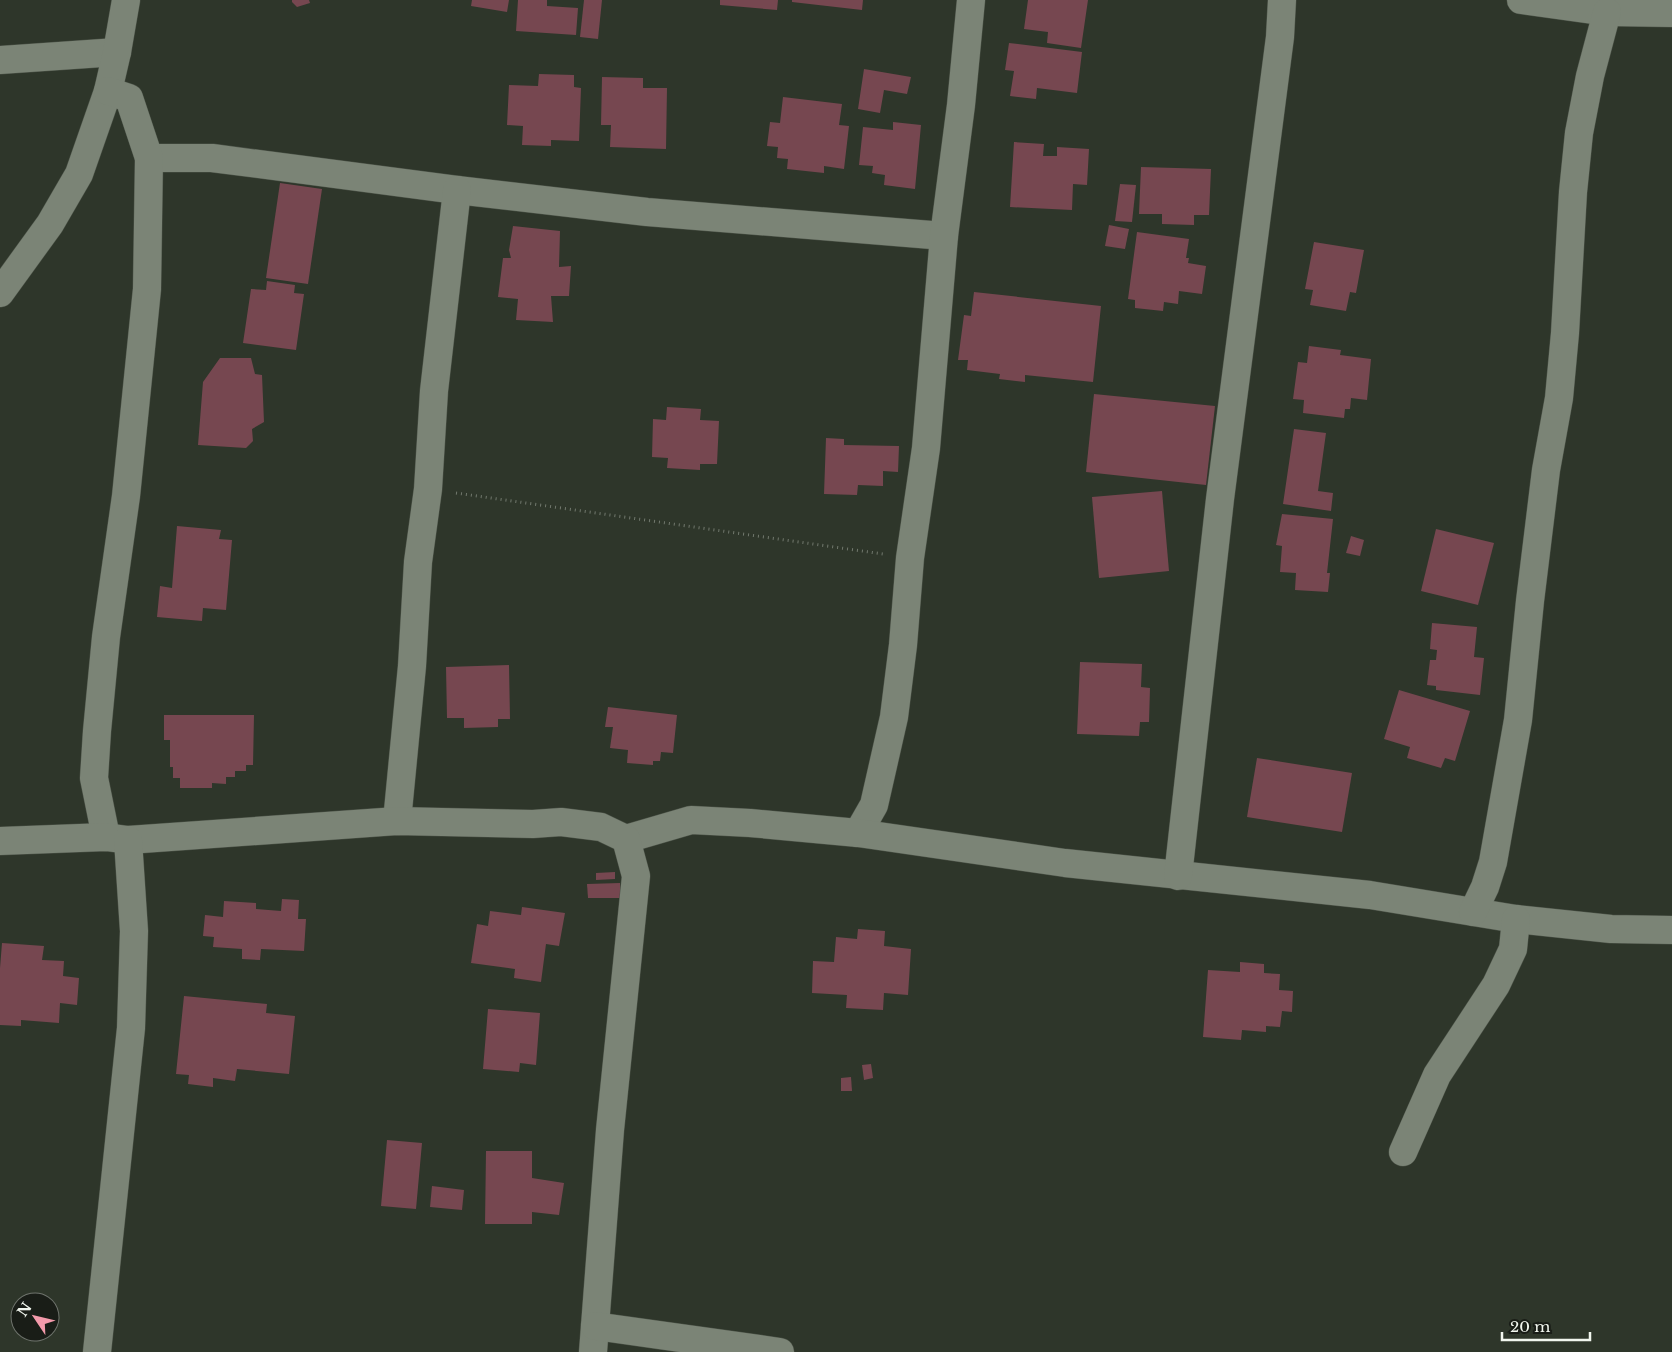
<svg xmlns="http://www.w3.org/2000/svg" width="1672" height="1352" font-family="'Libre Baskerville',serif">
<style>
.building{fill:#764750}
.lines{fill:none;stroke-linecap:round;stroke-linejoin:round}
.minor-casing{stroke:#4b5247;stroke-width:29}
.path{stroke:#72796e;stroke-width:3;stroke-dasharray:1 4;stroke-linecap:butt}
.minor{stroke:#7b8476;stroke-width:28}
</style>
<rect width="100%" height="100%" fill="#2e362a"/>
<!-- building -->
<g class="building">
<path d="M292,0H309L310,3L297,7L292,2Z"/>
<path d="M472,0H509L507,12L471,6Z"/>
<path d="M518,0H547V6L578,8L576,35L516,31Z"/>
<path d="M584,0H602L598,39L580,37Z"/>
<path d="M720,0H778L777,10L720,5Z"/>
<path d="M792,0H863L862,10L792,2Z"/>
<path d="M1028,0H1088L1081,48L1047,43L1048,32L1024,29Z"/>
<path d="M1009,43L1082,52L1077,93L1037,88L1036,99L1010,96L1014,71L1005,70Z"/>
<path d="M864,69L911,77L907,94L884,90L880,113L858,109Z"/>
<path d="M539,74L574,75V87L581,88L579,141L551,140V146L522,145L523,126L507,125L509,85L538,86Z"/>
<path d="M602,77L643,78V88H667L666,149L610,147L611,125H601Z"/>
<path d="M783,97L842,104L839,125L849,126L844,169L824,166V173L787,169L788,159L777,158L778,147L767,146L770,122L780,123Z"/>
<path d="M893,122L921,125L915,189L884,185L885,175L872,173L873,166L859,165L863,127L893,130Z"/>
<path d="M1014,142L1044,144L1043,156H1057V147L1089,149L1087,185L1073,184L1072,210L1010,207Z"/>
<path d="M1141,167L1211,169L1209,215H1194V225L1162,224V214H1139Z"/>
<path d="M280,183L322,189L308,284L266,278Z"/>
<path d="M1120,184L1136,185L1132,222L1115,221Z"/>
<path d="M1109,225L1129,229L1125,249L1105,246Z"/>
<path d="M513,226L560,231L559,267L571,266L569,296H551L553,322L516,320L518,299L498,297L503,258H511L509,250Z"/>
<path d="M1137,232L1189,239L1186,258H1189L1188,263L1206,266L1202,294L1179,291L1178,304L1164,302L1163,311L1135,308V300L1128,299Z"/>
<path d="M1314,242L1364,250L1356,293L1350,292L1346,311L1310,305L1313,290L1305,289Z"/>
<path d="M267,281L295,285L294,293L304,294L296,350L243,343L251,289L266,290Z"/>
<path d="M974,292L1101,306L1093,382L1025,375V382L999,379L1000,374L967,370L968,360H958L964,315L971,316Z"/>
<path d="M1309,346L1341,350L1340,355L1371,359L1367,400L1351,398L1350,409H1345L1344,418L1303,413L1304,400L1293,399L1298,362L1307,363Z"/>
<path d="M220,358H251L255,374L262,375L264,422L252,429L253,441L246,448L198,445L203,382Z"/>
<path d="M1094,394L1215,406L1206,485L1086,472Z"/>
<path d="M667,407L701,409L700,420L719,421L717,464H700V470L667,468L668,458L652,457L653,419L666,420Z"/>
<path d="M1294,429L1326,433L1318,491L1333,493L1331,511L1283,504Z"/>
<path d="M826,438L844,439V445L899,446L898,472L883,471V486L858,485L857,495L824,494Z"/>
<path d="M1162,491L1169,571L1099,578L1092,497Z"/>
<path d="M1282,514L1333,519L1327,573H1330L1328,592L1295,590L1296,573L1280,572L1282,546L1276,545Z"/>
<path d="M177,526L221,530L219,539L232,540L226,610L203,608L202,621L157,617L160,586L172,588Z"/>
<path d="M1436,529L1494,543L1478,605L1421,591Z"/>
<path d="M1351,536L1364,540L1360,556L1346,553Z"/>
<path d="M1432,623L1477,627L1474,657L1484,658L1480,695L1436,690V686L1427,685L1430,660H1436L1437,650L1430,649Z"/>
<path d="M1080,662L1142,664L1141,687L1150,688L1149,722H1140L1139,736L1077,734Z"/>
<path d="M509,665L510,719H498V727L464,728V718H447L446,667Z"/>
<path d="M1399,690L1470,711L1455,761L1445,758L1441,768L1407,758L1410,747L1384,739Z"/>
<path d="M608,707L677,715L673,753L661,752L660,761H653V765L627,763L628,750L610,748L613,727H605Z"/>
<path d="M164,715H254L253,765H246V771H235V777H226V784L212,783V788H180V778H173V767H170V740H164Z"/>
<path d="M1257,758L1352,773L1342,832L1247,817Z"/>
<path d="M615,872V879L596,880V873Z"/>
<path d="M620,883L621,898H588L587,884Z"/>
<path d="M282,899L299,900L298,919H306L304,951L261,949L260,960L242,959V949L213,947L214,937L203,936L205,915L223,917L224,901L256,903V909L281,911Z"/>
<path d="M522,907L565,913L559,946L546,944L541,982L514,978L515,969L471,963L477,924L488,926L490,911L521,915Z"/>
<path d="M858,929L885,931L884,946L911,949L908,995L884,993L883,1010L846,1008L847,995L812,993L813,961L834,962L836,937L857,939Z"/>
<path d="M2,943L44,946L42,960L64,961L63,976L79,978L77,1005L60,1003L59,1023L21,1020V1026L0,1025V968Z"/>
<path d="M1240,962L1264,964V973L1280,974L1279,990L1293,991L1292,1012L1282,1011L1280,1027L1266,1026V1032L1242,1030L1241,1040L1203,1037L1208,970L1240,972Z"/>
<path d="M184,996L267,1004L266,1013L295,1016L289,1074L237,1069L235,1081L213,1078V1087L188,1084L189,1075L176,1074Z"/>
<path d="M488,1009L540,1013L536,1065L520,1063L519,1072L483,1069Z"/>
<path d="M871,1064L873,1078L864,1080L862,1065Z"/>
<path d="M851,1077L852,1091H841V1078Z"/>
<path d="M387,1140L422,1143L416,1209L381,1206Z"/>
<path d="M486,1151H532V1178L564,1183L559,1215L532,1212V1224H485Z"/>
<path d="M432,1186L464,1190L462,1210L430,1207Z"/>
</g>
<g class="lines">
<!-- minor casing -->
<g class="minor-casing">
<g id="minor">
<path d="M1521,0L1607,12L1672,13"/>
<path d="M0,60L117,52"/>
<path d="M149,158H212L457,190L647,212L944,236"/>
<path d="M0,293L50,224L79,174L108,91L117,52L126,0"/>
<path d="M397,821L412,666L418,562L428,489L434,391L457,190"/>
<path d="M858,833L874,805L894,717L903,645L910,558L926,448L944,236L961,105L971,0"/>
<path d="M106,837L94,778L97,731L106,637L126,496L147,289L149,158L129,98L108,91"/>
<path d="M626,839L691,820L750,823L858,833L1065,863L1370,895L1516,919L1611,929L1672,930"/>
<path d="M0,841L106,837L128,840L397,821L533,824L561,822L601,827L626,839L636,876L610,1130L593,1352"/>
<path d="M1178,876L1220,499L1280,37L1282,0"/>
<path d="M1473,912L1485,887L1493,862L1518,720L1530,601L1546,470L1559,398L1565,333L1573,192L1579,133L1590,76L1607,12"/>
<path d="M1403,1152L1437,1075L1496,985L1513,949L1516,919"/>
<path d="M595,1326L780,1352"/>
<path d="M97,1352L131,1028L134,931L128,840"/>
</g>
</g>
<!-- path -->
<path class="path" d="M456,493L883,554"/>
<!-- minor -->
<use href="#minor" class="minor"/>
</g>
<!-- north arrow -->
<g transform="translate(35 1317) rotate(305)"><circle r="24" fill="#191d17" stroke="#6f746d"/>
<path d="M0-4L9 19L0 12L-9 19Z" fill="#f39aab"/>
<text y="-8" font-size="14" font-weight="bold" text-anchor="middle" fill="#f1f6ee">N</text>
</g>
<!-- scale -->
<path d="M1502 1332v8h88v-8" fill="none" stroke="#f1f6ee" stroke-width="2.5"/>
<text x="1510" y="1332" font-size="15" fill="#f1f6ee" stroke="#191d17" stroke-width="4" paint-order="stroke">20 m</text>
</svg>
